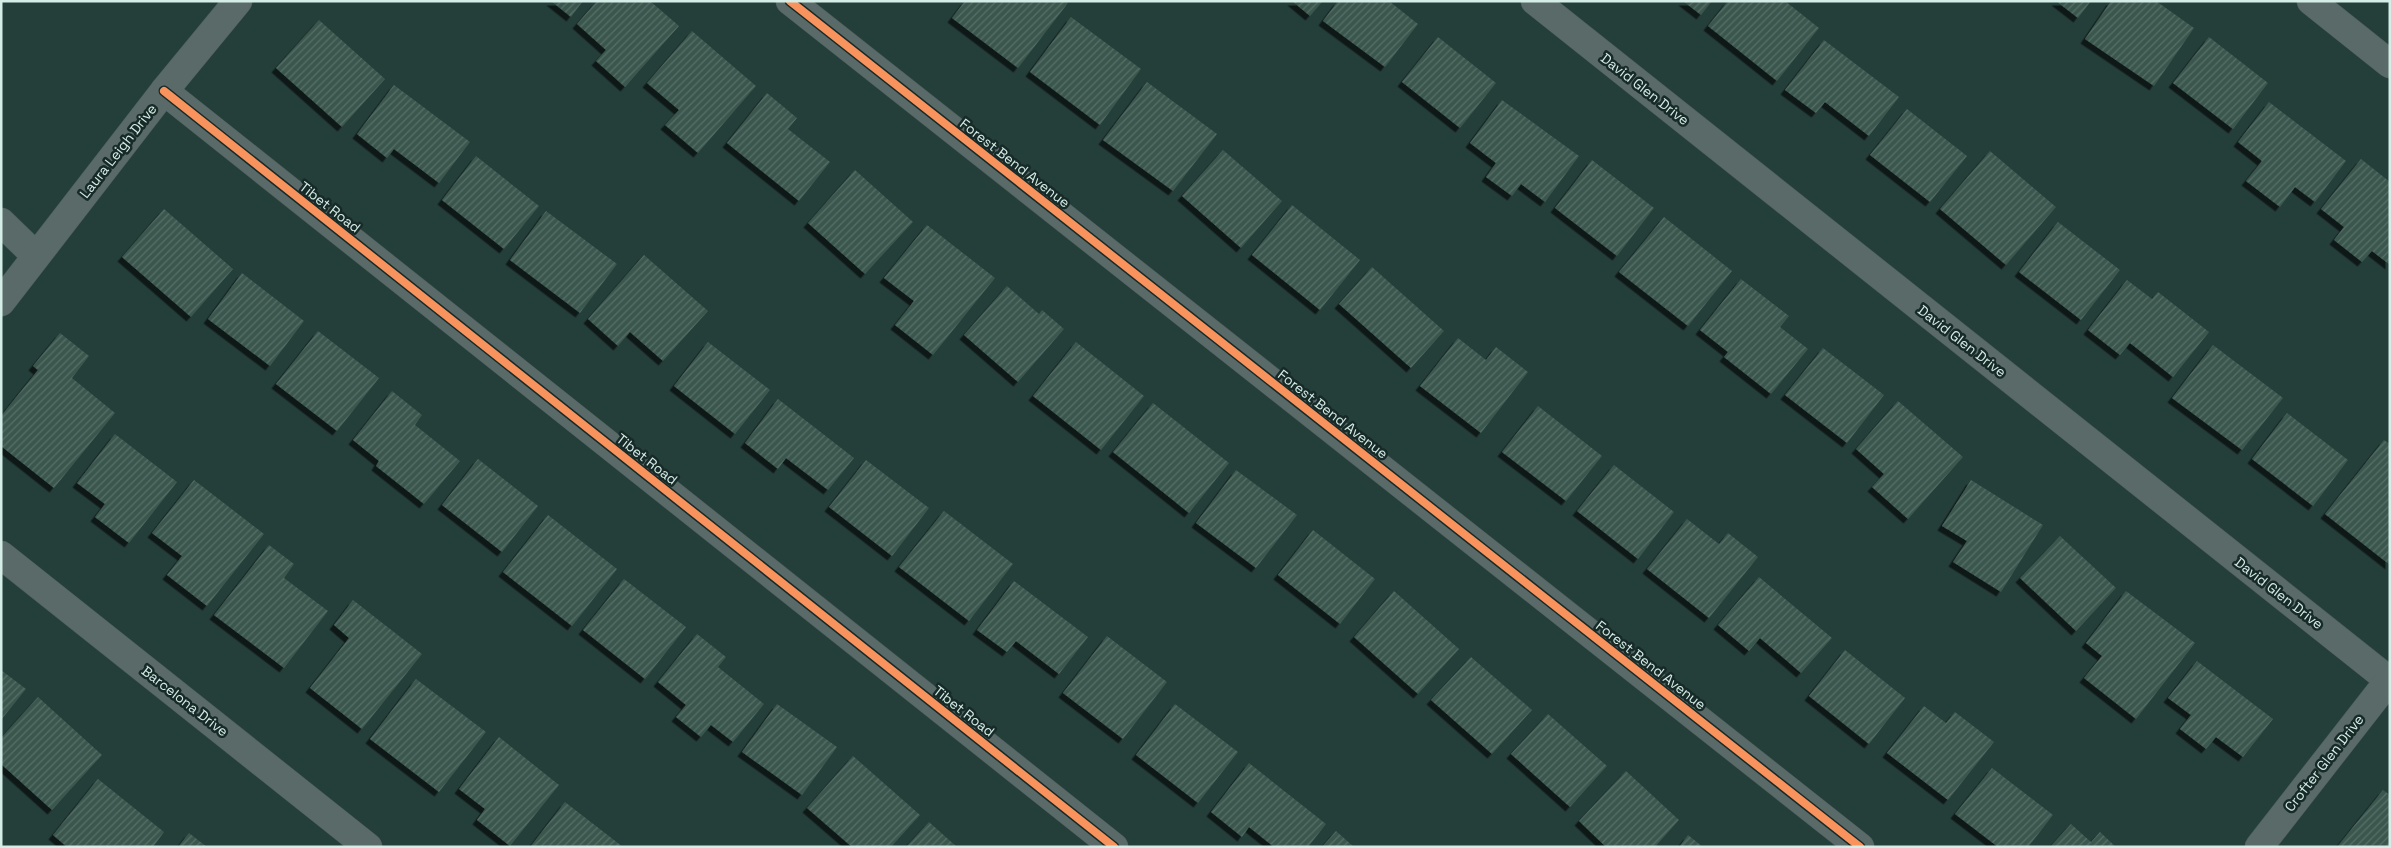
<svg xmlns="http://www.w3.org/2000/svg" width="2391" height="848" font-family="'Space Grotesk',sans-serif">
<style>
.building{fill:url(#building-hatch);filter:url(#shadow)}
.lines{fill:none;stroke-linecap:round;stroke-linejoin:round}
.minor-casing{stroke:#485c58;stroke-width:29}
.minor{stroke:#5a6a68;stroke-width:28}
.cycleway-casing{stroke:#172a27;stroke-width:11}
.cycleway{stroke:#f8935d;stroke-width:8}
.labels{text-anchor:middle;stroke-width:5;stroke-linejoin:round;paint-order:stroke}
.street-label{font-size:14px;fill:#d5ede7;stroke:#172a27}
</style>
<defs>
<pattern id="building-hatch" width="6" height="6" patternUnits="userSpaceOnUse" patternTransform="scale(1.25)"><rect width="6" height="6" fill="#3b574e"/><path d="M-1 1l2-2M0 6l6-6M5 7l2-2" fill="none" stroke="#566f68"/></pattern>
<filter id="shadow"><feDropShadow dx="-4.5" dy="4.5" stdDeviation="0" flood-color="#0009"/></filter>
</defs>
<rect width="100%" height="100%" fill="#243e3a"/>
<!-- building -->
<g class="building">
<path d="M551,1H583L571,17Z"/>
<path d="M597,1H650L679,26L625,87L596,61L606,50L577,24Z"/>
<path d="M965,1H1065L1068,3L1018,68L952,18Z"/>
<path d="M1292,1H1323L1310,16Z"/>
<path d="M1338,1H1389L1418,24L1385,67L1323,21Z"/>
<path d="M1683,1H1712L1701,15Z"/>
<path d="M1728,1H1785L1819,28L1777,81L1708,26Z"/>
<path d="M2056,1H2091L2078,18Z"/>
<path d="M2111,1H2156L2194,28L2154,86L2085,39Z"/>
<path d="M1071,17L1141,69L1100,125L1030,72Z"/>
<path d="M319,20L385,79L342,127L276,68Z"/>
<path d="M692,31L756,86L698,153L665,125L679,110L647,83Z"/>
<path d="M1438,37L1496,83L1460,128L1402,82Z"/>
<path d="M2209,37L2268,83L2233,129L2173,83Z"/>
<path d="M1824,40L1899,97L1869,136L1825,102L1816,113L1785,90Z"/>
<path d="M1147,82L1217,134L1173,191L1103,140Z"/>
<path d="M394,85L470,142L439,183L394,149L387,158L357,134Z"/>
<path d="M767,93L797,118L788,129L830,162L799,201L727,143Z"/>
<path d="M1502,100L1579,156L1545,202L1521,184L1512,196L1486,177L1496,163L1470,143Z"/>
<path d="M2269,102L2346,161L2315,202L2295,187L2280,207L2246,181L2262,161L2238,142Z"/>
<path d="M1907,109L1967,156L1930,202L1870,155Z"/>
<path d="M1223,150L1282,201L1241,248L1182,196Z"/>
<path d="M1990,151L2056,207L2006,265L1940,209Z"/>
<path d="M476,156L539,206L504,249L442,200Z"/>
<path d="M2361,159L2390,182V265L2372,251L2362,262L2334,240L2344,227L2321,209Z"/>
<path d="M1592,160L1654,208L1617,256L1555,208Z"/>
<path d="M855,170L913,222L865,274L808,223Z"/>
<path d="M1292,205L1360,260L1320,310L1252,255Z"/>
<path d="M164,209L233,269L191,317L122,257Z"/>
<path d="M546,211L617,264L580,313L510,260Z"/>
<path d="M1664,217L1732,271L1688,326L1619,272Z"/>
<path d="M2058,222L2120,270L2081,320L2019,272Z"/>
<path d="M927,225L995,278L933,355L895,325L914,301L884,278Z"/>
<path d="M644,255L708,311L663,361L630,332L618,346L588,319Z"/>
<path d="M1372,267L1444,331L1411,368L1339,304Z"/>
<path d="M242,273L304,321L270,366L208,319Z"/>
<path d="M1741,279L1789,316L1780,327L1808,349L1771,394L1724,357L1728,352L1700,330Z"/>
<path d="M2127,280L2152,299L2158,292L2209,332L2173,377L2130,343L2120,355L2088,330Z"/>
<path d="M1007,286L1039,314L1042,310L1064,329L1018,382L964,335Z"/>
<path d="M318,331L379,378L337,431L276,384Z"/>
<path d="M60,333L89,356L72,378L115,413L54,488L1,446V416L38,370L33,366Z"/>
<path d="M1458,338L1486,360L1496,347L1528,372L1481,433L1420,386Z"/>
<path d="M708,342L770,390L735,434L674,386Z"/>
<path d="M1076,342L1144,396L1101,450L1033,396Z"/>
<path d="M2213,345L2283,398L2242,450L2172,398Z"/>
<path d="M1823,348L1884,395L1847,443L1785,395Z"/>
<path d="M392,391L422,415L415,425L460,461L424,504L376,466L379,461L353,440Z"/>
<path d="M778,399L854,458L828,490L786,458L778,469L745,443Z"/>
<path d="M1898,401L1963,457L1908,519L1872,487L1884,474L1856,449Z"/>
<path d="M1153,403L1229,463L1189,513L1113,452Z"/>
<path d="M1538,406L1602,456L1566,501L1502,452Z"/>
<path d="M2287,413L2348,460L2313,506L2252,459Z"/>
<path d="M115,434L177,482L129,543L95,517L105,504L77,483Z"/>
<path d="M2384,440L2390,444V565L2325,514Z"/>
<path d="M478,459L538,506L502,552L442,505Z"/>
<path d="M866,460L929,508L892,556L829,507Z"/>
<path d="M1614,465L1674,512L1638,559L1577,511Z"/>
<path d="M1236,470L1297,515L1256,568L1196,523Z"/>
<path d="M194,480L264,534L207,606L167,575L182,556L152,533Z"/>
<path d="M1971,480L2043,525L2001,592L1953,562L1967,541L1942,526Z"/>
<path d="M944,511L1013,564L969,621L899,567Z"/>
<path d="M548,515L617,569L572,626L503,572Z"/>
<path d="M1687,519L1719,544L1728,533L1758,557L1709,618L1647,569Z"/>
<path d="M1313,530L1375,579L1340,624L1278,575Z"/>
<path d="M2060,536L2116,588L2076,631L2020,578Z"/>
<path d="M269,545L294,564L284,578L328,611L284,668L214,615Z"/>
<path d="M1759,577L1832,638L1801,673L1760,638L1749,651L1718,625Z"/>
<path d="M624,579L686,627L645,679L583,630Z"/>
<path d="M1014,581L1088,637L1059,674L1016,641L1007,652L977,630Z"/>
<path d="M1394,591L1459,649L1418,694L1354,637Z"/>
<path d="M2126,591L2195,643L2136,719L2084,678L2102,656L2086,643Z"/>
<path d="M353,600L422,654L362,729L310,688L349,638L334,625Z"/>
<path d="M697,634L726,657L718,667L764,704L733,742L711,725L701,737L676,717L686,705L658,682Z"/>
<path d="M1107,636L1167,682L1123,739L1063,693Z"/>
<path d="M1845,650L1905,698L1869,744L1809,696Z"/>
<path d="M1471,657L1532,710L1492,754L1431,700Z"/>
<path d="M2197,661L2273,719L2243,757L2216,737L2206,749L2180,729L2191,715L2168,698Z"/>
<path d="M1,670L26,689L1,720Z"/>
<path d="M416,679L486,732L439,792L370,739Z"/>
<path d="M38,697L102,755L52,810L1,764V738Z"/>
<path d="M777,704L837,747L802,795L742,752Z"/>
<path d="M1175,704L1238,752L1198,803L1136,755Z"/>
<path d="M1924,706L1946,723L1955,712L1994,742L1948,800L1887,753Z"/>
<path d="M1548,714L1607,766L1570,807L1511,754Z"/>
<path d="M499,737L559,785L510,846L477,820L485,809L459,789Z"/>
<path d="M853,756L920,815L891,847H852L807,808Z"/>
<path d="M1249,763L1326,824L1308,847H1274L1249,827L1242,837L1211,812Z"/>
<path d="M1992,768L2053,815L2028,847H1998L1955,814Z"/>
<path d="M1626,771L1679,820L1655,847H1606L1579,821Z"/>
<path d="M98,779L164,832L153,847H67L53,835Z"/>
<path d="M2383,790L2390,795V847H2337Z"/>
<path d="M565,802L623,847H530Z"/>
<path d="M929,822L957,847H906Z"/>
<path d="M2071,824L2091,842L2100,832L2116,847H2050Z"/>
<path d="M1336,831L1354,847H1322Z"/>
<path d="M189,833L207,847H178Z"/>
<path d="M1688,835L1703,847H1679Z"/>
</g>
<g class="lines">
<!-- minor casing -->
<g class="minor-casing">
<g id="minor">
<path d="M790,1L1860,847"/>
<path d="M1535,1L2390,681"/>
<path d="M2311,1L2390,64"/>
<path d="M164,91L1114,847"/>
<path d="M1,222L36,256"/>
<path d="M1,302L164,91L238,1"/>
<path d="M1,555L368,847"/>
<path d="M2259,847L2390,679"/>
</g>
</g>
<!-- minor -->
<use href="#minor" class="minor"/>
<!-- cycleway casing -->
<g class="cycleway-casing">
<g id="cycleway">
<path d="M790,1L1860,847"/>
<path d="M164,91L1114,847"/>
</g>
</g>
<!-- cycleway -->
<use href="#cycleway" class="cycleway"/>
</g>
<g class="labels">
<!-- street labels -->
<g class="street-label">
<text transform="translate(1645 89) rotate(38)" y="5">David Glen Drive</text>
<text transform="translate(118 151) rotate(-52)" y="5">Laura Leigh Drive</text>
<text transform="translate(1015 163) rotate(38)" y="5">Forest Bend Avenue</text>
<text transform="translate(330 207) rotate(38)" y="5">Tibet Road</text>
<text transform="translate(1962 341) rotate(38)" y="5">David Glen Drive</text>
<text transform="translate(1333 414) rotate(38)" y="5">Forest Bend Avenue</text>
<text transform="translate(647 459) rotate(38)" y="5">Tibet Road</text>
<text transform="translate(2279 593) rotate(38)" y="5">David Glen Drive</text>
<text transform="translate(1651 665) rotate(38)" y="5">Forest Bend Avenue</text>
<text transform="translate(185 701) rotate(38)" y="5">Barcelona Drive</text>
<text transform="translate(964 711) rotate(38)" y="5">Tibet Road</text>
<text transform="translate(2324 763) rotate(-52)" y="5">Crofter Glen Drive</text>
</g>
</g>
<!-- border -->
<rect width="2391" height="848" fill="none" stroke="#d5ede7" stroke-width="5"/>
</svg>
